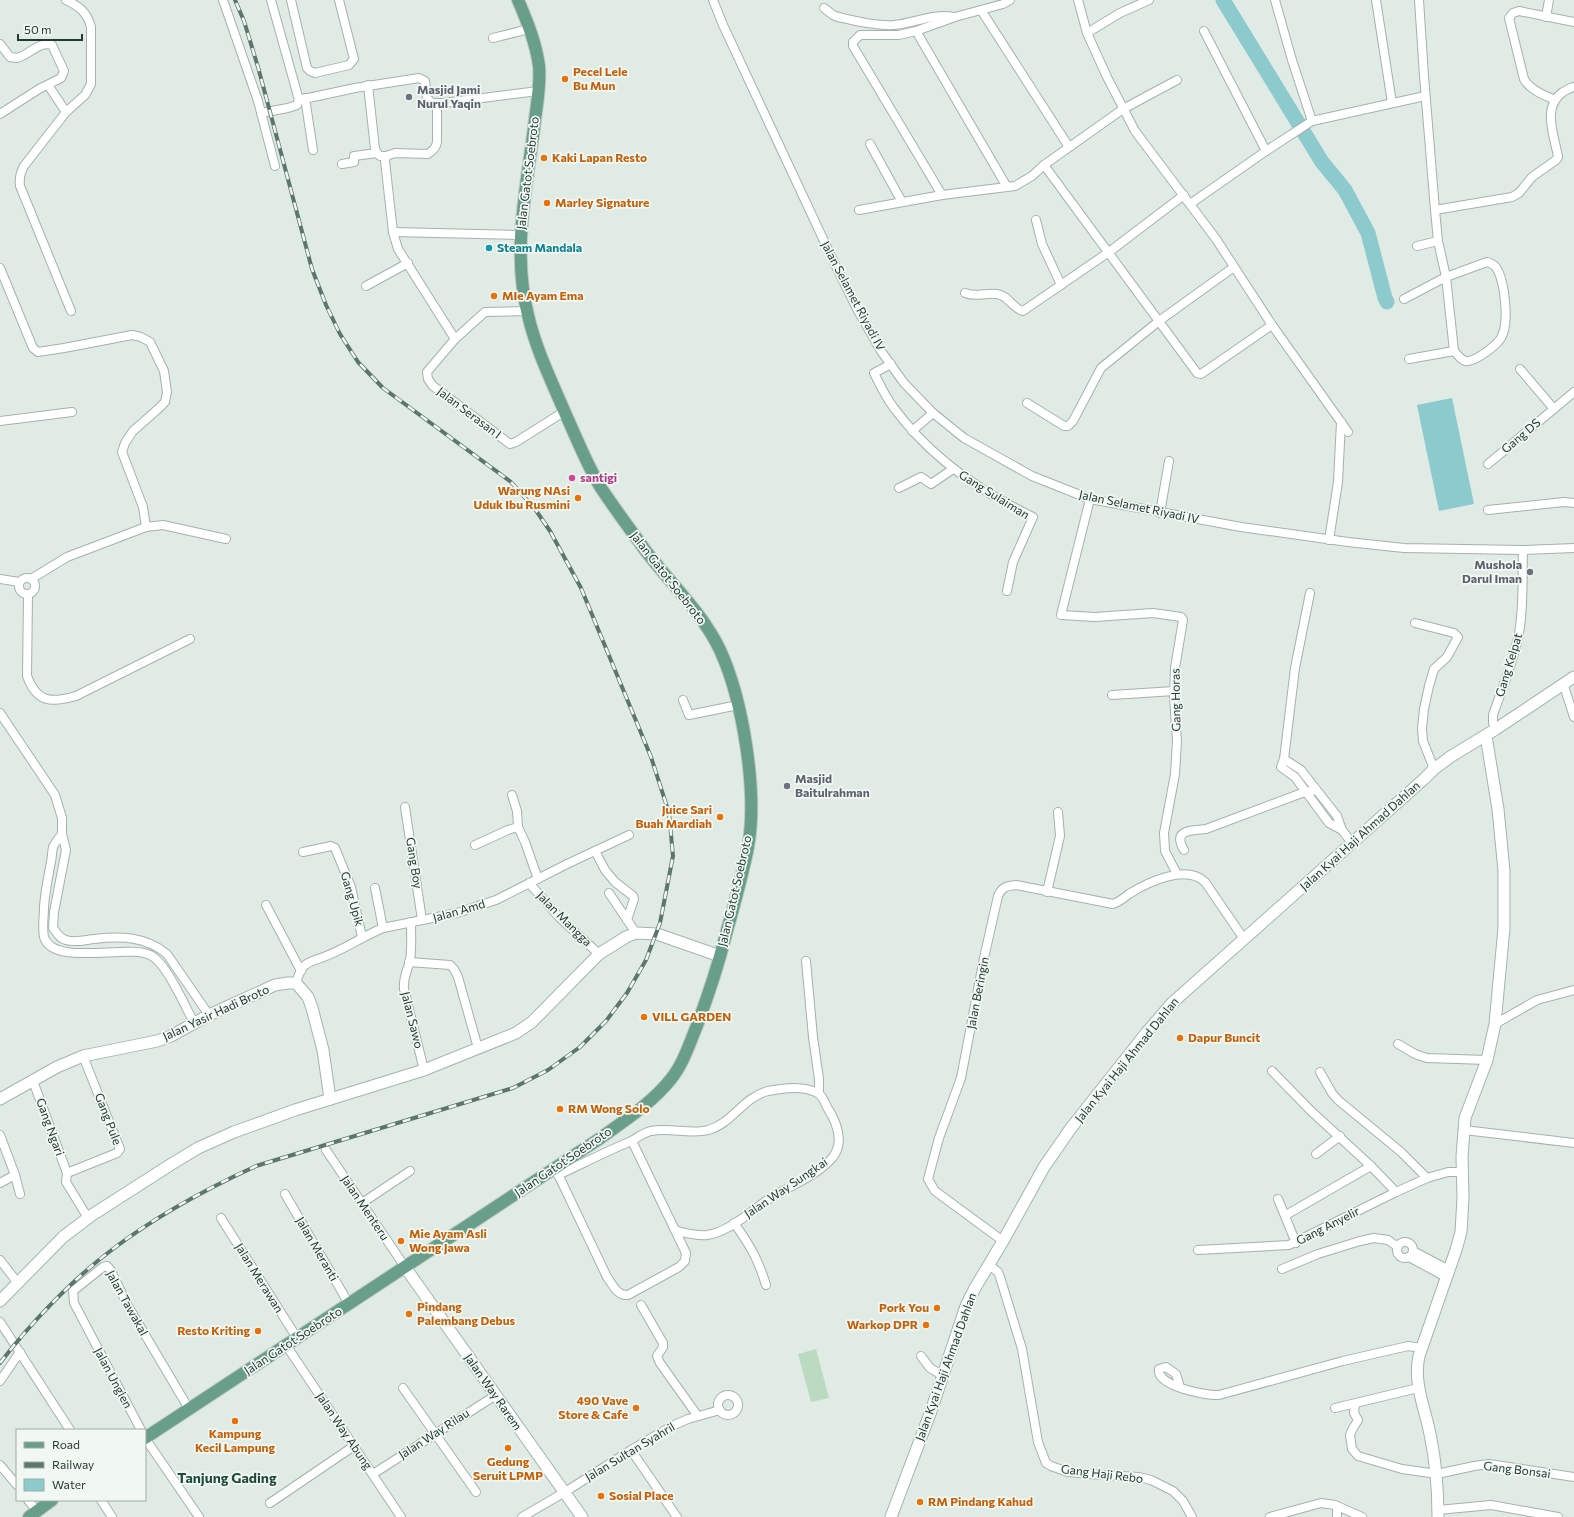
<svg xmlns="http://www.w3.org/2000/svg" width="1574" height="1517" font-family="Commissioner,sans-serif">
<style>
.green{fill:#bbdbc0}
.water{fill:#8ccacd}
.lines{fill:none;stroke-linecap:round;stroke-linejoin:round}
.river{stroke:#8ccacd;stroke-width:15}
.street-casing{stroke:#a4b2ac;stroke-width:10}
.secondary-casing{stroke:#a0b6ac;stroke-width:13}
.primary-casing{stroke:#c1c8c6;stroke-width:14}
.street{stroke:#fff;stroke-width:8}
.secondary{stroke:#fff;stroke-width:11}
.primary{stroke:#689e8a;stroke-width:12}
.rail-casing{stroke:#5d766d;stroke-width:4}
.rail{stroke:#f1f8f4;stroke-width:2.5;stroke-dasharray:8;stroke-linecap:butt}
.food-dot{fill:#e8710a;stroke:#f1f8f4;stroke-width:1.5}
.worship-dot{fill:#6b7280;stroke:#f1f8f4;stroke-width:1.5}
.culture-dot{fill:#0f9aa8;stroke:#f1f8f4;stroke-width:1.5}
.hotel-dot{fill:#d1479c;stroke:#f1f8f4;stroke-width:1.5}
.labels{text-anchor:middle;stroke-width:3.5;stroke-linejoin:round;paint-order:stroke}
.food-label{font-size:12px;font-weight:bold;fill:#c56008;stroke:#f1f8f4;text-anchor:start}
.worship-label{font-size:12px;font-weight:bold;fill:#5b616d;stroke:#f1f8f4;text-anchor:start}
.street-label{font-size:12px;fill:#223a32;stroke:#f1f8f4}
.culture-label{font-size:12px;font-weight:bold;fill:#0d838f;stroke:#f1f8f4;text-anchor:start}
.hotel-label{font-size:12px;font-weight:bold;fill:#b23c85;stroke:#f1f8f4;text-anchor:start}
.quarter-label{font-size:14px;font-weight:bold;fill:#204b3c;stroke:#f1f8f4}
</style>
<rect width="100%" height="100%" fill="#e1ebe5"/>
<!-- green -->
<path class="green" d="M816,1349L829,1398L811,1402L798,1354Z"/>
<!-- water -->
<path class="water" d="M1452,398L1474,504L1439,511L1417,405Z"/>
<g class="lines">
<!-- river -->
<path class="river" d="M1223,0L1322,162L1345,190L1368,233L1385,298L1387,302"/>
<!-- street casing -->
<g class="street-casing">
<g id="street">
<path d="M66,0C79,6 87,12 91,27V84L85,95L66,112"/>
<path d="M223,0L258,101L275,166"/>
<path d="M291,0L307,68L310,71L315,73L349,65L354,59L339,0"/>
<path d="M713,0L723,25L832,258L857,309L881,351L904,383L933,413L964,438L1032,476L1090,499L1241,527L1348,542L1404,548L1523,550L1574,548"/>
<path d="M1078,0L1087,33L1107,77L1135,131L1216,239L1272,325L1348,432"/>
<path d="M1275,0L1292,60L1312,121"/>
<path d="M1376,0L1392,103"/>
<path d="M1419,0L1424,76L1435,210L1438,241L1446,277L1454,351"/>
<path d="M824,8L833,15L838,17C856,21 875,26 894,25C915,23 933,13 954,17"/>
<path d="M981,10L1069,147"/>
<path d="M1546,17L1549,0"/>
<path d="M916,31L1007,187"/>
<path d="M1204,31L1266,151"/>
<path d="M1087,33L1120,13L1149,0"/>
<path d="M493,38L529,29"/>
<path d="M0,44L10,57L17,58C29,55 39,41 52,45L64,71L61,78L39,89L0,114"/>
<path d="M48,85L66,112L24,166C20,173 19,178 20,186L71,311"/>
<path d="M368,85L375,149L377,153L380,156H386L395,153L428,154C433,150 436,148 437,142V103"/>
<path d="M305,98L313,150"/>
<path d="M299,100L355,88L419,78L425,81L427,98L432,103H443L538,91"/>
<path d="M1555,100C1544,95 1530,90 1524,79L1509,18L1513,13L1519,11L1574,22"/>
<path d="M261,113L288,108L297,105L299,100L271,0"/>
<path d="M870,144L902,202"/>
<path d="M386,156L385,161L393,232L398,249L455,339"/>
<path d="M342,164L354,162V156L377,153"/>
<path d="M1044,165L1197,373L1201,374L1272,325"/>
<path d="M942,195L853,46V42L860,35H899L916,31L955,17L1003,4L1010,0"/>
<path d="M1190,204L1266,151L1312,121L1425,96"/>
<path d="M859,210L942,195L1015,186L1032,176L1044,165L1123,109L1177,80"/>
<path d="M1435,210L1512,197L1519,193L1532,177L1556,160L1558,157C1555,137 1541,107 1563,92C1567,90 1569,88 1574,87"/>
<path d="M1036,220L1042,244L1061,285"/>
<path d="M393,232L521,235"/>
<path d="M1417,246L1438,241"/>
<path d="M0,268L33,348L38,352L64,348L132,335L141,337L150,342L164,371L167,392L165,402L158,409L133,431L125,443L122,452L143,507L146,527"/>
<path d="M366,286L408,263"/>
<path d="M965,293C978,298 985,292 997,294C1008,295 1013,309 1023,311L1109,252L1184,195"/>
<path d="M1404,299L1446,277L1487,262C1491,263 1495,265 1497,269C1505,283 1509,321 1502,336C1499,344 1474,363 1465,361C1460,359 1457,354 1454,351L1409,359"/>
<path d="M526,311L485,312L455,339L427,372L428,379L433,386L510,444L516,442L565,411"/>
<path d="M891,364L874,373C880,385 886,398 894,408C930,457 979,491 1033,517L1013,562L1007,591"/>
<path d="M1520,369L1554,409"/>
<path d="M1027,403L1064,426H1068L1073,421L1101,368L1159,321L1234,267"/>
<path d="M0,421L72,412"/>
<path d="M912,431L933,413"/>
<path d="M1488,464L1574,392"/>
<path d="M899,488L921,477L931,484L953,469"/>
<path d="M1090,499L1061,615L1095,617L1153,613L1181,617L1183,620L1175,668L1174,697L1177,741L1175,774L1164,833L1165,851L1177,874"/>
<path d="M1488,510L1564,502L1574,503"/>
<path d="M1160,513L1169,461"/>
<path d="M1329,540L1338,482L1341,422"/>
<circle cx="27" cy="586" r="8"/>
<path d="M0,579L19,582"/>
<path d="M31,579L67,557L146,527L163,525L226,539"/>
<path d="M1310,593L1295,668L1284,759L1281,767L1295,777L1329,823L1342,830L1352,843"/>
<path d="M28,595L27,676C37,703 51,703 76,696L190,639"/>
<path d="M1415,623L1454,633L1458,637L1447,657L1434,669L1429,686L1424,709L1422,729L1423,741L1434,769"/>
<path d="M1563,683L1574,717"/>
<path d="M1112,695L1174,691"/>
<path d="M683,700L689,715L738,705"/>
<path d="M0,713L55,795L62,818V834L66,850L54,912L53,928C57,933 60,939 66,940C75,943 85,940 94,939C121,936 145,936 167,954L209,1015"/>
<path d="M1496,729L1493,723V715C1502,688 1514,661 1519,633C1524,606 1522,577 1523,550"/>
<path d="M1284,759L1301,770L1308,779L1337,816L1342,830"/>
<path d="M512,795L517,811L518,827"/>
<path d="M405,807L422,920"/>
<path d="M62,834C59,838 55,843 53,847C52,852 52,857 51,862C48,877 45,892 44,907C44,917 42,928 44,937C53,967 128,944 150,955C166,962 185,1006 194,1023"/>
<path d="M475,845L508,830L518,827L525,842L538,879"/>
<path d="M1184,850C1172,830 1191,830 1206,829L1302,793L1316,790"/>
<path d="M595,851L605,870L615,882L633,896L634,899L627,920"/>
<path d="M303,852L331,846L335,848L351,887L362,937"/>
<path d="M529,883L559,917L599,954"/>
<path d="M375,888L383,928"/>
<path d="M1047,892L1060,836L1058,812"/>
<path d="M609,893L636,933"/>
<path d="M266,905L301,971"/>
<path d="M411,922C411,935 412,948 410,961C407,972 403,976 404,989L424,1070"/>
<path d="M806,961L813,1037L819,1079V1094"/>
<path d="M409,962L450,965L454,969L458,977L478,1048"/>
<path d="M296,983C298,977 300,970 304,966C308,962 315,960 321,958C344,950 361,937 383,928L457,913L496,900L567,864L629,835"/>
<path d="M1495,1024L1537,1000L1574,990"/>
<path d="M1398,1044L1415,1054L1427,1058L1487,1060"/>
<path d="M1272,1071L1311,1111L1371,1166L1396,1192"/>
<path d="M1320,1072L1332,1093L1338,1100L1401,1152L1427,1178"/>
<path d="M33,1081L67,1173"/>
<path d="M1464,1130L1574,1143"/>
<path d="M0,1135L15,1175"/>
<path d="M326,1150L405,1267"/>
<path d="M1316,1154L1340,1136"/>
<path d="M557,1172L607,1277C613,1285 617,1296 628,1295L679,1267L685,1261L686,1253L632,1141"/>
<path d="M67,1173L117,1153L120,1149L83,1056"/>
<path d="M67,1173L66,1182L88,1218"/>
<path d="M558,1175C582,1164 605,1152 629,1142C636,1139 644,1132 651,1131C669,1127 691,1135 708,1130C732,1124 743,1097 768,1091C784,1088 805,1085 819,1094C823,1097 825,1103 827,1107C836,1121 845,1141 833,1157C818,1175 792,1185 772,1197C753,1209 730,1232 707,1235C697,1236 686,1233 677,1231"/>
<path d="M0,1183L15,1175L20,1194"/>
<path d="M285,1194L349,1304"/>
<path d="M1278,1199L1296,1243"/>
<path d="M362,1203L410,1171"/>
<path d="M1286,1215L1371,1166"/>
<path d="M221,1218L297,1338"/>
<path d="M734,1223C750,1245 758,1259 766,1285"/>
<path d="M1003,1241L935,1191L928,1179L939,1138L961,1078L984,958L998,896C1002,887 1006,886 1016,885L1113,904C1119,902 1124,898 1129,894C1148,882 1186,864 1205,882L1244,939"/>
<circle cx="1405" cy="1250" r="8"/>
<path d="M1198,1250L1289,1245L1396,1192L1427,1178L1448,1172H1461"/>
<path d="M1413,1251L1449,1270"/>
<path d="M1409,1257L1446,1277"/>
<path d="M0,1260L17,1282"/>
<path d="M989,1265L998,1272L1000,1277L1022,1349L1038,1442L1046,1463L1051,1466L1068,1472L1102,1475L1139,1477L1151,1480L1173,1491L1183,1501L1192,1517"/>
<path d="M1282,1269L1318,1254L1360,1241L1374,1238L1388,1240L1398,1247"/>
<path d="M641,1305L663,1343V1347L657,1356L660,1363L697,1415"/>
<path d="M0,1322L70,1430"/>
<path d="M286,1345L401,1517"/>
<path d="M921,1356L930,1368L942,1375"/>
<path d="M0,1381L20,1352"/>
<path d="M1180,1387L1176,1374L1166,1367L1159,1369C1156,1386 1206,1396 1219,1395L1343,1361L1408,1346L1422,1348"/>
<path d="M403,1388L476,1492"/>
<circle cx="728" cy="1405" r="10"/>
<path d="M1355,1404L1354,1413L1358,1420L1352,1430L1350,1435L1352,1449L1358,1456L1402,1469L1437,1474L1474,1466L1489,1464L1574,1477"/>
<path d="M1335,1408L1418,1388"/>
<path d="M141,1430L74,1303L73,1291L103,1267L107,1266L110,1269L128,1306L189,1409"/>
<path d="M145,1438L199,1517"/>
<path d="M631,1450L677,1517"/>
<path d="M0,1465L17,1485"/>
<path d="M373,1474L496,1395"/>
<path d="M28,1500L37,1511"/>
<path d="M101,1500L112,1517"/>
<path d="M270,1503L354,1446"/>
<path d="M1337,1506V1517"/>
<path d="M1438,1510L1491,1505L1558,1517"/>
<path d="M522,1517L565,1492L631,1450L672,1426L688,1419L720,1410"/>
<path d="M1270,1517L1321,1503L1335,1505L1362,1517"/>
</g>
</g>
<!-- secondary casing -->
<g class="secondary-casing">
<g id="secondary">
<path d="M0,1099L57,1067L83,1056L157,1041L171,1036L209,1015L275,985L288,983H296L308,997L312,1008L323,1050L330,1099"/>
<path d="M405,1267L582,1517"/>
<path d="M0,1301L63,1237L92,1215L170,1165L198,1148L234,1132L295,1110L424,1070L516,1033L532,1022L599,954L626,937L636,933L657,934L720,956"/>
<path d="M891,1517L931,1411L966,1306L975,1288L1003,1241L1044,1167L1071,1128L1147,1032L1172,1003L1424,779L1434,769L1450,757L1496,729L1574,677"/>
<path d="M1438,1517C1438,1489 1436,1462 1430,1434C1425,1408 1413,1383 1419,1356L1456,1250L1461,1232L1463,1198L1462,1156L1465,1118L1487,1060L1495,1024L1504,928V871L1498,809L1486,736"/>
</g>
</g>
<!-- primary casing -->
<g class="primary-casing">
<g id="primary">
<path d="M145,1438L599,1139C624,1121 652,1103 671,1079C683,1064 689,1045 696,1028C707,999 717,969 725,938C733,908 742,878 748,847C758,793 743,700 720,650C702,612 670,583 645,550C630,529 615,509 601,488C587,465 577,439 566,415C552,382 536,350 528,315C512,253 526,190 534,128C536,108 541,86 539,66C536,43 527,21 518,0"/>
<path d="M29,1517L52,1500"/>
</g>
</g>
<!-- street -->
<use href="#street" class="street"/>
<!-- secondary -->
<use href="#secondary" class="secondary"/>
<!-- primary -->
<use href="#primary" class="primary"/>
<!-- rail casing -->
<g class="rail-casing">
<path id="rail" d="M0,1363C29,1325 71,1281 109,1252C154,1217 204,1190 256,1166L513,1088L548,1070L580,1047L606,1021L627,993L646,960L660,923L673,856L669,813L651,757L581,588L550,531L535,509L511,482L383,388L358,362L340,334L326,305L312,269L258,67L244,21L235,0"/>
</g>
<!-- rail -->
<use href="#rail" class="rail"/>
</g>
<!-- markers -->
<g class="food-dot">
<circle cx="565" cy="79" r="4"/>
<circle cx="544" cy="158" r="4"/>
<circle cx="547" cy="203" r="4"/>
<circle cx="494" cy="296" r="4"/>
<circle cx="578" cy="498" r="4"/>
<circle cx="720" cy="817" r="4"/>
<circle cx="644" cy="1017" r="4"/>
<circle cx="1180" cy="1038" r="4"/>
<circle cx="560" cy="1109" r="4"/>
<circle cx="401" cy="1241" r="4"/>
<circle cx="937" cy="1308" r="4"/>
<circle cx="409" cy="1314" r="4"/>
<circle cx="926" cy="1325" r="4"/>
<circle cx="258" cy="1331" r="4"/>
<circle cx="636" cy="1408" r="4"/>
<circle cx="235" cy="1421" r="4"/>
<circle cx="508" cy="1448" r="4"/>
<circle cx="601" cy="1496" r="4"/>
<circle cx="920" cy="1502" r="4"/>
</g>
<g class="worship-dot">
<circle cx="409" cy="97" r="4"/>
<circle cx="1530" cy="572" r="4"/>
<circle cx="787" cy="786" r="4"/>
</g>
<circle class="culture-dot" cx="489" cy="248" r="4"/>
<circle class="hotel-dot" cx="572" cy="478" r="4"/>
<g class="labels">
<!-- food labels -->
<g class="food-label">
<text x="573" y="76">Pecel Lele<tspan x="573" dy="14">Bu Mun</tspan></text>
<text x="552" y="162">Kaki Lapan Resto</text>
<text x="555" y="207">Marley Signature</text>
<text x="502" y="300">MIe Ayam Ema</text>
<text x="570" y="495" text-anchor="end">Warung NAsi<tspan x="570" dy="14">Uduk Ibu Rusmini</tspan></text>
<text x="712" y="814" text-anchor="end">Juice Sari<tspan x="712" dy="14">Buah Mardiah</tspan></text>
<text x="652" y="1021">VILL GARDEN</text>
<text x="1188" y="1042">Dapur Buncit</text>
<text x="568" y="1113">RM Wong Solo</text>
<text x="409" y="1238">Mie Ayam Asli<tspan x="409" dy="14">Wong Jawa</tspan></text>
<text x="417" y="1311">Pindang<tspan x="417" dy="14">Palembang Debus</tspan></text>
<text x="929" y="1312" text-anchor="end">Pork You</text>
<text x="918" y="1329" text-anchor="end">Warkop DPR</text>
<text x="250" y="1335" text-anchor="end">Resto Kriting</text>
<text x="628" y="1405" text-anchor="end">490 Vave<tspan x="628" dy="14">Store &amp; Cafe</tspan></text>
<text x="235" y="1438" text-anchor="middle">Kampung<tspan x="235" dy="14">Kecil Lampung</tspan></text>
<text x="508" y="1466" text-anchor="middle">Gedung<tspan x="508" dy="14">Seruit LPMP</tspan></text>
<text x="609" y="1500">Sosial Place</text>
<text x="928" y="1506">RM Pindang Kahud</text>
</g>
<!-- worship labels -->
<g class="worship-label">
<text x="417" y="94">Masjid Jami<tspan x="417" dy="14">Nurul Yaqin</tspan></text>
<text x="1522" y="569" text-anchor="end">Mushola<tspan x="1522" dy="14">Darul Iman</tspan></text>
<text x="795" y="783">Masjid<tspan x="795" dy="14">Baitulrahman</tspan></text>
</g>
<!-- street labels -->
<g class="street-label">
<text transform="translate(528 173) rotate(-83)" y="4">Jalan Gatot Soebroto</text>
<text transform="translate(853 296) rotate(62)" y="4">Jalan Selamet Riyadi IV</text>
<text transform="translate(469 413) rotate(37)" y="4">Jalan Serasan I</text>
<text transform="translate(1521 436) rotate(-40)" y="4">Gang DS</text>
<text transform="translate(994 495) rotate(32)" y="4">Gang Sulaiman</text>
<text transform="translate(1139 507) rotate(12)" y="4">Jalan Selamet Riyadi IV</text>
<text transform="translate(668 578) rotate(52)" y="4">Jalan Gatot Soebroto</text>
<text transform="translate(1509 665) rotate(-73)" y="4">Gang Kelpat</text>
<text transform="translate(1176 700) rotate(-91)" y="4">Gang Horas</text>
<text transform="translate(1360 836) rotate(-42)" y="4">Jalan Kyai Haji Ahmad Dahlan</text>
<text transform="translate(414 863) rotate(81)" y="4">Gang Boy</text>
<text transform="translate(735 891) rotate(-77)" y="4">Jalan Gatot Soebroto</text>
<text transform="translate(352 899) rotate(74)" y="4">Gang Upik</text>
<text transform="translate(459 911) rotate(-16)" y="4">Jalan Amd</text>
<text transform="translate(564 919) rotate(45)" y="4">Jalan Mangga</text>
<text transform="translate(978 993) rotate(-79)" y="4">Jalan Beringin</text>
<text transform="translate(216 1013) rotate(-25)" y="4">Jalan Yasir Hadi Broto</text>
<text transform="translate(412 1020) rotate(76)" y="4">Jalan Sawo</text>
<text transform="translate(1127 1060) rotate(-51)" y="4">Jalan Kyai Haji Ahmad Dahlan</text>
<text transform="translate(108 1119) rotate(69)" y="4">Gang Pule</text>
<text transform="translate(50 1127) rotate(70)" y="4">Gang Ngari</text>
<text transform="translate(563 1162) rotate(-34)" y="4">Jalan Gatot Soebroto</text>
<text transform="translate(786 1188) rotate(-34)" y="4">Jalan Way Sungkai</text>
<text transform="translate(365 1208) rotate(56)" y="4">Jalan Menteru</text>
<text transform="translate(1328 1226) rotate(-27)" y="4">Gang Anyelir</text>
<text transform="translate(317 1249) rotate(60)" y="4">Jalan Meranti</text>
<text transform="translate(259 1278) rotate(58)" y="4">Jalan Merawan</text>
<text transform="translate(127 1303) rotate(61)" y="4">Jalan Tawakal</text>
<text transform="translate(293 1341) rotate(-33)" y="4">Jalan Gatot Soebroto</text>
<text transform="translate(946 1367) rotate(-70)" y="4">Jalan Kyai Haji Ahmad Dahlan</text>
<text transform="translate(113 1378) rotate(62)" y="4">Jalan Unglen</text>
<text transform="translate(493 1392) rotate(55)" y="4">Jalan Way Rarem</text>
<text transform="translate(344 1431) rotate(56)" y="4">Jalan Way Abung</text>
<text transform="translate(434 1434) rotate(-33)" y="4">Jalan Way Rilau</text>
<text transform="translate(630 1452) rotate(-31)" y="4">Jalan Sultan Syahril</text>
<text transform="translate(1517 1470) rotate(7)" y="4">Gang Bonsai</text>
<text transform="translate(1102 1474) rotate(7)" y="4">Gang Haji Rebo</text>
</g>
<!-- culture labels -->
<g class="culture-label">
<text x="497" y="252">Steam Mandala</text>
</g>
<!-- hotel labels -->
<g class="hotel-label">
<text x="580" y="482">santigi</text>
</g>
<!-- quarter labels -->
<g class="quarter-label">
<text x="227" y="1483">Tanjung Gading</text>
</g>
</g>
<!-- legend -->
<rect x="16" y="1429" width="130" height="72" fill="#f1f8f4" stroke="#9eaca6"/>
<rect x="24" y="1442" width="20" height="6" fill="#689e8a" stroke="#9eaca6"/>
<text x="52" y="1449" font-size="12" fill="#223a32">Road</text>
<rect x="24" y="1462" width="20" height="6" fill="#5d766d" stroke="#9eaca6"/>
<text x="52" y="1469" font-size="12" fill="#223a32">Railway</text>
<rect x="24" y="1479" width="20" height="12" fill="#8ccacd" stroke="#9eaca6"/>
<text x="52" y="1489" font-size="12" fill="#223a32">Water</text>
<!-- scale -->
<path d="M18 34v6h64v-6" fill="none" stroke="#223a32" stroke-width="2"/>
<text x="24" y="34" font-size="12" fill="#223a32" stroke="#f1f8f4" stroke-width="3" paint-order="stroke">50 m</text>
</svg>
